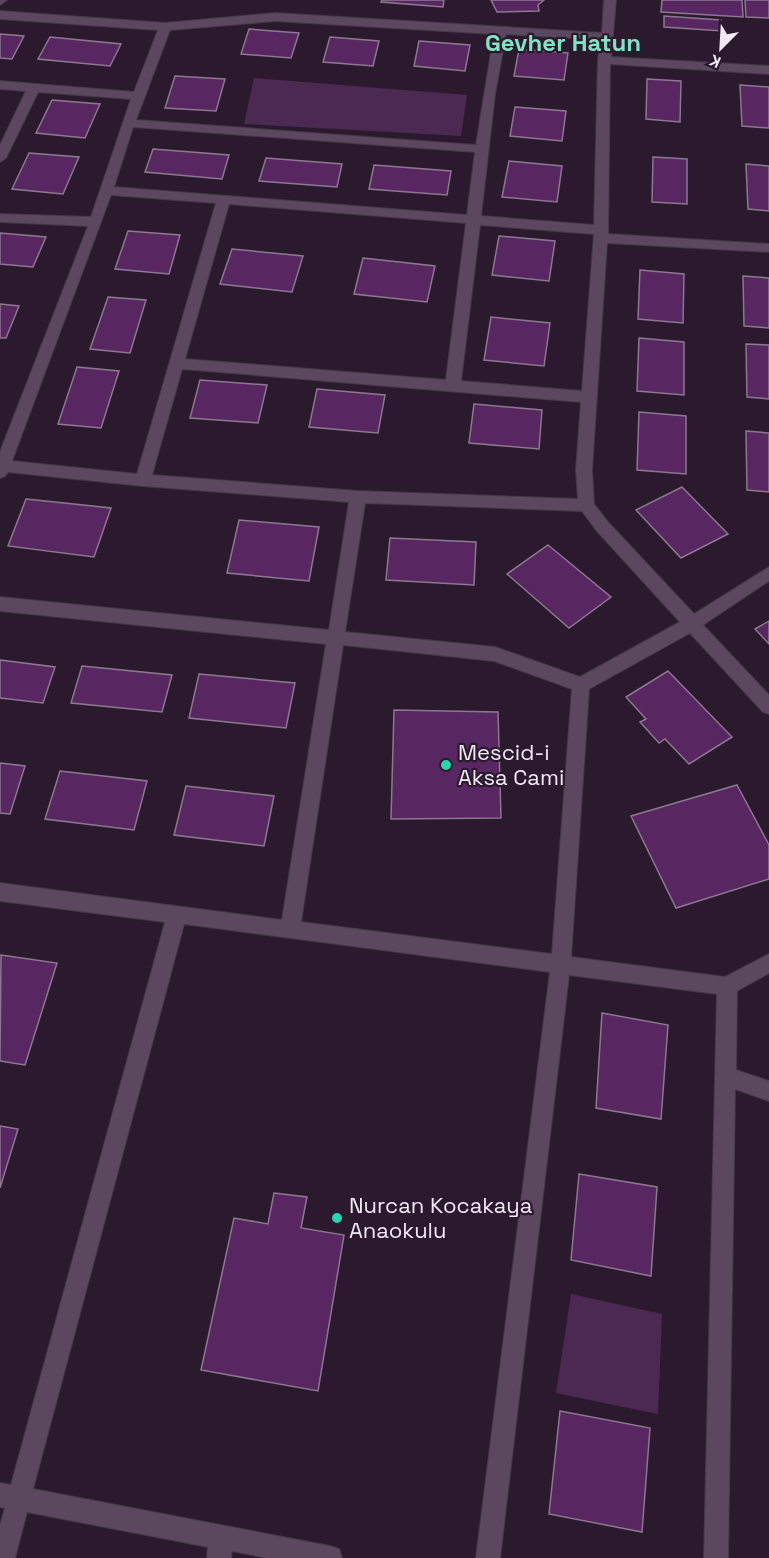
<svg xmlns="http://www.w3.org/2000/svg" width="769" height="1558" font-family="'Space Grotesk',sans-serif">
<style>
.green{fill:#4c2952}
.building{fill:#582761;stroke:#8c7790;stroke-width:1.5}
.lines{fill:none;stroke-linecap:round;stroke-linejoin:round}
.minor-casing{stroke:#443747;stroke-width:2}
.minor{fill:#5b475e;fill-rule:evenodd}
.poi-dot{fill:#29d5ad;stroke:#2b1a2e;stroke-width:2}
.labels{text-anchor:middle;stroke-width:4.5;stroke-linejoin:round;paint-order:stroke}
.poi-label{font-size:22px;fill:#f3e7f5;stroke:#2b1a2e;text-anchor:start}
.far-district-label{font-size:24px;font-weight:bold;fill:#83e2c4;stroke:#2b1a2e}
</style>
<rect width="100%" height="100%" fill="#2b1a2e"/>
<!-- green -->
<g class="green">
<path d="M254,78L467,95L461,136L244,124Z"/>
<path d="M571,1294L662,1314L658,1414L556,1393Z"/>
</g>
<!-- building -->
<g class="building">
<path d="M382,0H444L443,7L381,2Z"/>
<path d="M491,0H544L538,5L539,11L497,12Z"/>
<path d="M662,0H742L743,17L661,12Z"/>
<path d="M745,0H769V18L746,17Z"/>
<path d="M664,16L721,20L722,31L664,27Z"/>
<path d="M249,29L299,33L291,58L241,54Z"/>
<path d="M0,34L24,36L12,59L0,58Z"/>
<path d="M50,37L121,44L110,66L38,59Z"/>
<path d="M330,37L379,41L373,66L323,62Z"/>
<path d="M419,41L470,45L465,71L414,66Z"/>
<path d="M519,49L568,53L564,80L514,76Z"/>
<path d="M175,76L225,79L216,111L165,108Z"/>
<path d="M647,79L681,81L680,122L646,119Z"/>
<path d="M740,85L769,87V128L742,126Z"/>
<path d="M52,100L100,104L85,138L36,133Z"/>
<path d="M515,107L566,111L562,141L510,136Z"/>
<path d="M153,149L229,155L222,179L145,172Z"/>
<path d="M29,153L79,157L63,194L12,189Z"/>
<path d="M653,157L687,159V204L652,202Z"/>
<path d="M266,158L342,164L337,187L259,181Z"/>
<path d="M509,161L562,166L557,202L502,197Z"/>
<path d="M746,164L769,166V211L748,209Z"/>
<path d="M374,165L451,171L447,195L369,189Z"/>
<path d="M128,231L180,235L169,274L115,269Z"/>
<path d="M0,233L46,237L33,267L0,264Z"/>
<path d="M499,236L555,241L549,281L492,275Z"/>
<path d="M232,249L303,256L292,292L220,284Z"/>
<path d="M363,258L435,266L427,302L354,294Z"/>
<path d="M640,270L684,274L683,323L638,319Z"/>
<path d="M743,276L769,278V328L744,326Z"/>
<path d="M108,297L146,300L130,353L90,349Z"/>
<path d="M0,304L19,306L6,338H0Z"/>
<path d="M491,317L550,323L544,366L484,360Z"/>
<path d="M639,338L684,342V395L637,391Z"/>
<path d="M746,344L769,345V399L747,397Z"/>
<path d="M77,367L119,371L101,428L58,424Z"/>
<path d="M200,380L267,385L258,423L190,418Z"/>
<path d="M317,389L385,395L378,433L309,427Z"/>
<path d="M474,404L542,410L539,449L469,443Z"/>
<path d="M639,412L686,416V474L637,470Z"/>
<path d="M746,431L769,433V492L747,490Z"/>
<path d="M682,487L728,534L681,558L636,510Z"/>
<path d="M26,499L111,508L94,557L8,546Z"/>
<path d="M239,520L319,527L309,581L227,573Z"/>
<path d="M390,538L476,542L474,585L386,580Z"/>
<path d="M548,545L611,597L569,628L507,574Z"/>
<path d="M769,621V644L755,629Z"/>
<path d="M0,660L55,667L43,703L0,698Z"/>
<path d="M82,666L172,675L162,712L71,703Z"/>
<path d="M668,671L732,737L689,764L665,739L659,743L640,722L646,719L626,697Z"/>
<path d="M199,674L295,683L286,728L189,718Z"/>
<path d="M394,710L498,712L501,818L391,819Z"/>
<path d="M0,763L25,766L10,814L0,813Z"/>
<path d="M60,771L147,781L134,830L45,819Z"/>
<path d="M737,785L769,845V879L676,908L631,816Z"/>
<path d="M186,786L274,796L264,846L174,835Z"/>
<path d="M1,955L57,963L25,1065L0,1061Z"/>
<path d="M602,1013L668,1025L661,1119L596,1108Z"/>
<path d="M0,1126L18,1129L0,1188Z"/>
<path d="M579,1174L657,1187L651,1276L571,1260Z"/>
<path d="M274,1193L307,1197L301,1228L344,1235L318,1391L201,1370L234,1218L268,1224Z"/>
<path d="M560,1411L650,1428L642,1532L549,1514Z"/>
</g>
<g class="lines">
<!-- minor casing -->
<g class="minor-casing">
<g id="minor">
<path d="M0,0H7L0,5Z"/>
<path d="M604,0H616L611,57L769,66V74L610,64L608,234L769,244V252L607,243L592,470L594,504L608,522L694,614L769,567V581L703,625L769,695V714L763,712L690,633L589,689L571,957L725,977L769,954V973L737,991L736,1070L769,1081V1101L735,1089L728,1558H704L717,994L569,975L500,1558H476L550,972L184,924L33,1489L330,1546L339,1549L342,1558H267L232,1551L231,1558H207L208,1547L27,1512L15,1558H0V1525L5,1508L0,1507V1483L11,1485L165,922L0,901V883L282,920L326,644L0,611V597L329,630L349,502L143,486L8,472L5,476L0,478V452L88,226L0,222V214L91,217L131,99L38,92L6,158L0,162V145L26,91L0,89V81L134,92L158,30L0,19V11L165,23L275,13L602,33ZM275,21L494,34L476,145L136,120L170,30ZM506,34L601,40L598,60L594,225L481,216L495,94ZM133,127L475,152L467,215L114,187ZM111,195L216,203L137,474L12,461ZM229,204L466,223L446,380L185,359ZM480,225L594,234L582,391L461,381ZM182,369L581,402L576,470L578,499L358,491L152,475ZM365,503L582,511L596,530L680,622L580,677L495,647L345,632ZM343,645L494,661L572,689L552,954L301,922Z"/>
</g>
</g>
<!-- minor -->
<use href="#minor" class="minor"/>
</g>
<!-- markers -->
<g class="poi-dot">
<circle cx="446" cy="765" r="6"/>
<circle cx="337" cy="1218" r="6"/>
</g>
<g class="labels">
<!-- poi labels -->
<g class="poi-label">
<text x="458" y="760">Mescid-i<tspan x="458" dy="25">Aksa Cami</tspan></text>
<text x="349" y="1213">Nurcan Kocakaya<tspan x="349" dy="25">Anaokulu</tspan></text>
</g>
<!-- far-district labels -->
<g class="far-district-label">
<text x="563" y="51">Gevher Hatun</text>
</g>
</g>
<!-- north arrow -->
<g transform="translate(721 48) rotate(204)" stroke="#2b1a2e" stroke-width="4.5" paint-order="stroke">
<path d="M0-4.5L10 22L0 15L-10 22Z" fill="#f3e7f5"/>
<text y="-9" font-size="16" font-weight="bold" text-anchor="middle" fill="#f3e7f5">K</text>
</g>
</svg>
